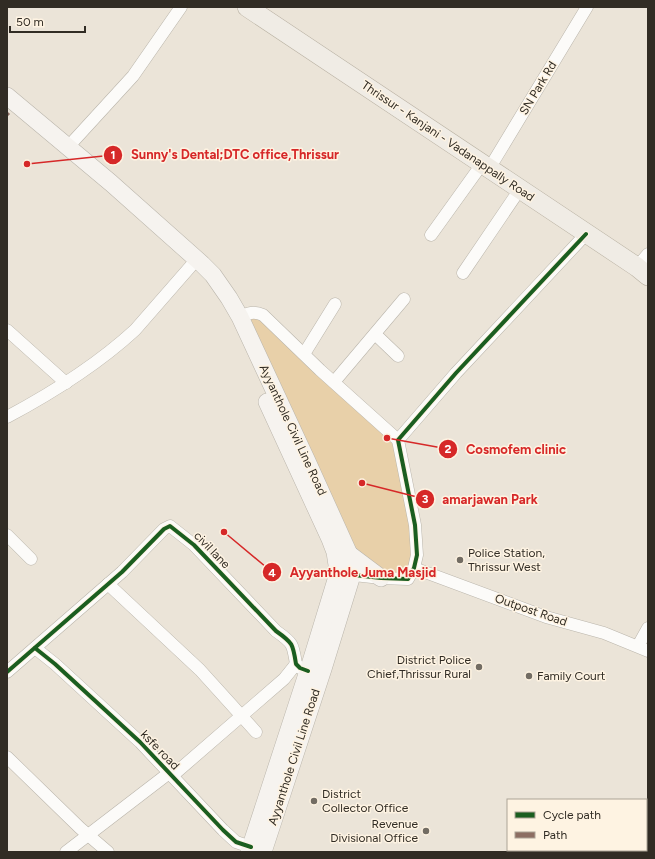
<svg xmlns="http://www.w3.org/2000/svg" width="655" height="859" font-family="Figtree,sans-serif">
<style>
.green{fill:#e8d0a9}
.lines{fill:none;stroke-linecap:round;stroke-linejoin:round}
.minor-casing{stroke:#bab5ab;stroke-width:13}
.secondary-casing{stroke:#bab5ab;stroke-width:18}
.primary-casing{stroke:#b8b0a2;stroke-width:20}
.minor{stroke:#fcfbf9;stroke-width:12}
.secondary{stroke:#f6f3ef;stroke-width:17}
.primary{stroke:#f0ece5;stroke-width:19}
.quiet{stroke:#8d6e63;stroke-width:3;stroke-dasharray:6 3;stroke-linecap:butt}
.cycleway-casing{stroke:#fef3e2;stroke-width:6}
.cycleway{stroke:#1b5e20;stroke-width:4}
.poi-dot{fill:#726c63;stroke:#fef3e2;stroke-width:1.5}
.labels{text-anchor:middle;stroke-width:3;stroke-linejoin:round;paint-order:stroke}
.street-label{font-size:12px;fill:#312c24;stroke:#fef3e2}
.poi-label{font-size:12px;fill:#312c24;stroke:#fef3e2;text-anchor:start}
.leader{fill:none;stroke:#d62828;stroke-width:1.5}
.callout-dot{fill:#d62828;stroke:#fef3e2;stroke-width:1.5}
.mark-label{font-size:12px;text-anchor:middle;font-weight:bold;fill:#fff}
.callout-label{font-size:13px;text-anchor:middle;font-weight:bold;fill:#d62828;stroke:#fef3e2;stroke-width:3;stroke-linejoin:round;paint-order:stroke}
</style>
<rect width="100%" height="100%" fill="#ebe4d8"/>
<!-- green -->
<path class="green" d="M252,312L398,441L415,525L409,579L381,578L350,554L240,317Z"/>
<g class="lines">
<!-- minor casing -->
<g class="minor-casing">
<g id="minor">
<path d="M68,147L133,76L181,7"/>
<path d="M489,169L587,7"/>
<path d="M431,235L482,164"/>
<path d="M637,267L648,254"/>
<path d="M463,273L520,189"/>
<path d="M240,317C248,313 254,311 263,315L320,370L398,440"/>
<path d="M7,330L66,383"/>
<path d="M375,334L398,356"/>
<path d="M304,354L335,304"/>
<path d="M334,382L404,299"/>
<path d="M7,417C52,393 97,365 135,330L197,259"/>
<path d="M7,535L31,559"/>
<path d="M414,568L546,617L604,633L648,651"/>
<path d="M345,574L381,578L408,579L414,568L417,555L415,525L398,440L456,373L586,234"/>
<path d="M108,584L200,670L256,732"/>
<path d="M638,646L648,628"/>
<path d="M35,648L55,664L140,742L223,830L236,842L251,847"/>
<path d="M7,672L122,572L164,529L170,526L194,545L276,631C293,643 293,644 296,664L300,668L308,671"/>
<path d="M7,757L80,828L108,852"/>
<path d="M172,776L284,679L296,664"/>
<path d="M66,852L169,773"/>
</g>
</g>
<!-- secondary casing -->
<g class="secondary-casing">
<g id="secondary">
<path d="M7,96L111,183L202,264L213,275L229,298L240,317L307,461L349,554L351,561L352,575L323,669L263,852"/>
<path d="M345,554H349L381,578"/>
<path d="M249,852L310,665L336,580L337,565L335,552L330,539L267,402"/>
</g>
</g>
<!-- primary casing -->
<g class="primary-casing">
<path id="primary" d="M247,7L637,267L648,276"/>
</g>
<!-- minor -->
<use href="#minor" class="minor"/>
<!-- secondary -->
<use href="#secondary" class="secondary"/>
<!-- primary -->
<use href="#primary" class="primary"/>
<!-- quiet -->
<path class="quiet" d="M7,115L9,113"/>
<!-- cycleway casing -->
<g class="cycleway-casing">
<g id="cycleway">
<path d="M336,573L381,578L408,579L414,568L417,555L415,525L398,440L456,373L586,234"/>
<path d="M35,648L55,664L140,742L223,830L236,842L251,847"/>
<path d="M7,672L122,572L164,529L170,526L194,545L276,631C293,643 293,644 296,664L300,668L308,671"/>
</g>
</g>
<!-- cycleway -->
<use href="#cycleway" class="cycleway"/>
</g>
<!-- markers -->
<g class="poi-dot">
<circle cx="460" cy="560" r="4"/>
<circle cx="479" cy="667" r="4"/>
<circle cx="529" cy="676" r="4"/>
<circle cx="314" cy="801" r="4"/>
<circle cx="426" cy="831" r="4"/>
</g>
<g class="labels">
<!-- street labels -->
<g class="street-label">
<text transform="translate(538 88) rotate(-59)" y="4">SN Park Rd</text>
<text transform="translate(448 141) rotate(34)" y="4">Thrissur - Kanjani - Vadanappally Road</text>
<text transform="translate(293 430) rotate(65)" y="4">Ayyanthole Civil Line Road</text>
<text transform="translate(212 550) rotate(46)" y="4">civil lane</text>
<text transform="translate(531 610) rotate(19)" y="4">Outpost Road</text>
<text transform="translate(160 750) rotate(46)" y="4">ksfe road</text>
<text transform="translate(294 757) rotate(-72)" y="4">Ayyanthole Civil Line Road</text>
</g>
<!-- poi labels -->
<g class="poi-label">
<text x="468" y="557">Police Station,<tspan x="468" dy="14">Thrissur West</tspan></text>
<text x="471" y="664" text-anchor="end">District Police<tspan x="471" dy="14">Chief,Thrissur Rural</tspan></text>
<text x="537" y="680">Family Court</text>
<text x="322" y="798">District<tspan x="322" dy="14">Collector Office</tspan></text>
<text x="418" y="828" text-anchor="end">Revenue<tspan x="418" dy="14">Divisional Office</tspan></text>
</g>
</g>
<!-- callouts -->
<path class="leader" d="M27 164L113 155M387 438L448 449M362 483L425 499M224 532L272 572"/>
<g class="callout-dot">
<circle cx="27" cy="164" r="4"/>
<circle cx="387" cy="438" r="4"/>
<circle cx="362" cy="483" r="4"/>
<circle cx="224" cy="532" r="4"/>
<circle cx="113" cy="155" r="10"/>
<circle cx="448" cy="449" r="10"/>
<circle cx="425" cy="499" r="10"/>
<circle cx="272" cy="572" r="10"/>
</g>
<g class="mark-label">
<text x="113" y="159">1</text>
<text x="448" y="453">2</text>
<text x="425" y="503">3</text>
<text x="272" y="577">4</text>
</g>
<g class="callout-label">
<text x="235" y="159">Sunny's Dental;DTC office,Thrissur</text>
<text x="516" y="454">Cosmofem clinic</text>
<text x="490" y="504">amarjawan Park</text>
<text x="363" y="577">Ayyanthole Juma Masjid</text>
</g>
<!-- border -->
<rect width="655" height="859" fill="none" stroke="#312c24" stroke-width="16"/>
<!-- legend -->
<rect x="507" y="799" width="140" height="52" fill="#fef3e2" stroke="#aca396"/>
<rect x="515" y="812" width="20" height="6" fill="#1b5e20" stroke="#aca396"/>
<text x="543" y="819" font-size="12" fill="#312c24">Cycle path</text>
<rect x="515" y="832" width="20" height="6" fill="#8d6e63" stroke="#aca396"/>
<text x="543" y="839" font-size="12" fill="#312c24">Path</text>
<!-- scale -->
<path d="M10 26v6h75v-6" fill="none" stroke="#312c24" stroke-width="2"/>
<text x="16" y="26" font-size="12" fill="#312c24" stroke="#fef3e2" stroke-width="3" paint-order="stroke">50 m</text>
</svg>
